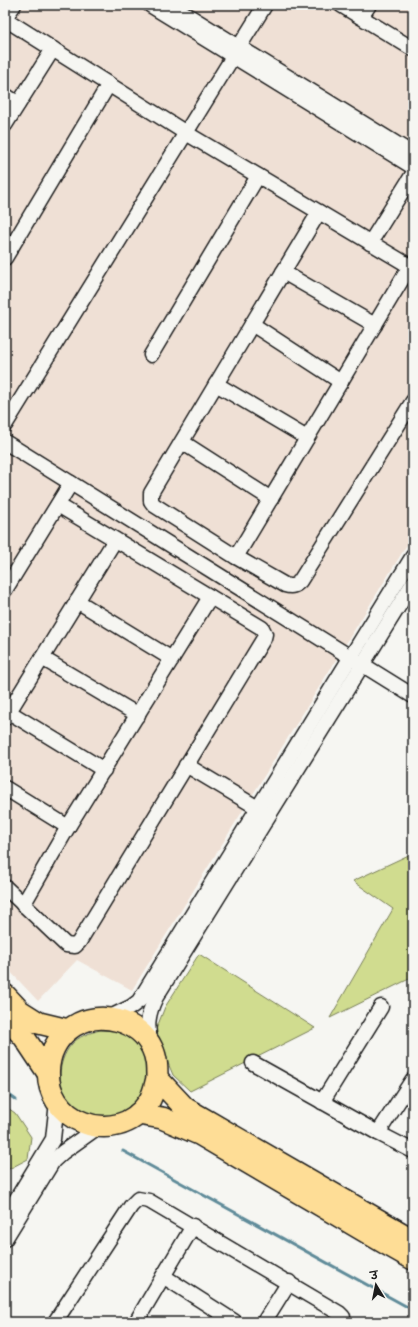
<svg xmlns="http://www.w3.org/2000/svg" width="418" height="1327" font-family="Itim,'Playpen Sans Deva',sans-serif">
<style>
.built{fill:#efe0d5}
.green{fill:#d0dc8f;stroke:#767c56}
.lines{fill:none;stroke-linecap:round;stroke-linejoin:round}
.stream{stroke:#5f8b99;stroke-width:3}
.minor-casing{stroke:#1c1c1c;stroke-width:17}
.highway-casing{stroke:#1c1c1c;stroke-width:24}
.minor{stroke:#f6f6f2;stroke-width:14}
.highway{stroke:#fedd96;stroke-width:21}
</style>
<rect width="100%" height="100%" fill="#f6f6f2"/>
<filter id="ink" filterUnits="userSpaceOnUse"><feTurbulence type="fractalNoise" baseFrequency=".025" numOctaves="2"/><feDisplacementMap in="SourceGraphic" scale="8" xChannelSelector="R" yChannelSelector="G"/><feConvolveMatrix kernelMatrix="1 2 1 2 8 2 1 2 1" color-interpolation-filters="sRGB"/></filter>
<g filter="url(#ink)">
<!-- built -->
<path class="built" d="M5,5H413V535L132,990L77,960L38,1001L5,966Z"/>
<!-- green -->
<g class="green">
<path d="M413,853V977L330,1018L393,909L353,881Z"/>
<path d="M199,954L315,1028L190,1091L173,1075L155,1032L165,1007Z"/>
<path d="M100,1030L117,1031L132,1038L143,1050L149,1066V1082L133,1110L101,1119C94,1116 76,1110 71,1104C56,1088 57,1062 71,1045C78,1036 90,1033 100,1030Z"/>
<path d="M5,1106L15,1113L31,1137L28,1159L5,1171Z"/>
</g>
<g class="lines">
<!-- stream -->
<g class="stream">
<path d="M5,1092L16,1100"/>
<path d="M123,1151L413,1310"/>
</g>
<!-- minor casing -->
<g class="minor-casing">
<g id="minor">
<path d="M150,5L413,167"/>
<path d="M171,5L413,154"/>
<path d="M341,5L413,49"/>
<path d="M361,17L369,5"/>
<path d="M5,18L14,5"/>
<path d="M5,19L186,133L413,268"/>
<path d="M5,95L18,104"/>
<path d="M5,125L53,49"/>
<path d="M319,212L151,493V501L154,505L236,557L285,585C292,587 295,586 300,581L413,401"/>
<path d="M370,243L413,174"/>
<path d="M5,258L109,84"/>
<path d="M283,272L375,325"/>
<path d="M252,324L341,382"/>
<path d="M151,355L258,176"/>
<path d="M216,384L307,438"/>
<path d="M5,425L265,5"/>
<path d="M5,442L413,696"/>
<path d="M182,442L271,499"/>
<path d="M236,557L410,266"/>
<path d="M5,590L71,483"/>
<path d="M77,601L172,659"/>
<path d="M42,658L138,715"/>
<path d="M9,712L104,770"/>
<path d="M5,718L115,540"/>
<path d="M186,765L258,808"/>
<path d="M5,788L68,827"/>
<path d="M5,887L66,945L75,946L79,942L264,638L265,634L262,628L58,505"/>
<path d="M23,905L68,827L210,597"/>
<path d="M108,1018L131,1007L139,1001L413,556"/>
<path d="M151,1043C146,1026 148,1013 156,997L413,583"/>
<path d="M253,1063L378,1133L413,1151"/>
<path d="M322,1102L381,1007"/>
<path d="M378,1133L413,1079"/>
<path d="M5,1218L53,1139L57,1102"/>
<path d="M5,1239L53,1161L63,1152L98,1127"/>
<path d="M163,1276L235,1322"/>
<path d="M55,1322L131,1206L138,1199L149,1201L339,1313L343,1317V1322"/>
<path d="M136,1322L193,1226"/>
<path d="M264,1322L289,1282"/>
</g>
</g>
<!-- highway casing -->
<g class="highway-casing">
<g id="highway">
<path d="M5,995L20,1011L39,1023L68,1030"/>
<path d="M5,1017L24,1037L48,1073"/>
<path d="M157,1078C155,1087 153,1096 148,1103C116,1150 41,1121 49,1065C51,1049 60,1035 74,1026C100,1010 139,1020 152,1048C157,1058 157,1068 157,1078L185,1108L413,1240"/>
<path d="M138,1114L162,1118L199,1134L388,1245L413,1259"/>
</g>
</g>
<!-- minor -->
<use href="#minor" class="minor"/>
<!-- highway -->
<use href="#highway" class="highway"/>
</g>
</g>
<!-- margin -->
<rect width="418" height="1327" fill="none" stroke="#f6f6f2" stroke-width="20"/>
<rect x="10" y="10" width="398" height="1307" fill="none" stroke="#1c1c1c" stroke-width="1.5" filter="url(#ink)"/>
<!-- north arrow -->
<g transform="translate(376 1285) rotate(350)" stroke="#f6f6f2" stroke-width="3" paint-order="stroke">
<path d="M0-3L7 15L0 10L-7 15Z" fill="#1c1c1c"/>
<text y="-6" font-size="11" font-weight="bold" text-anchor="middle" fill="#1c1c1c">उ</text>
</g>
</svg>
